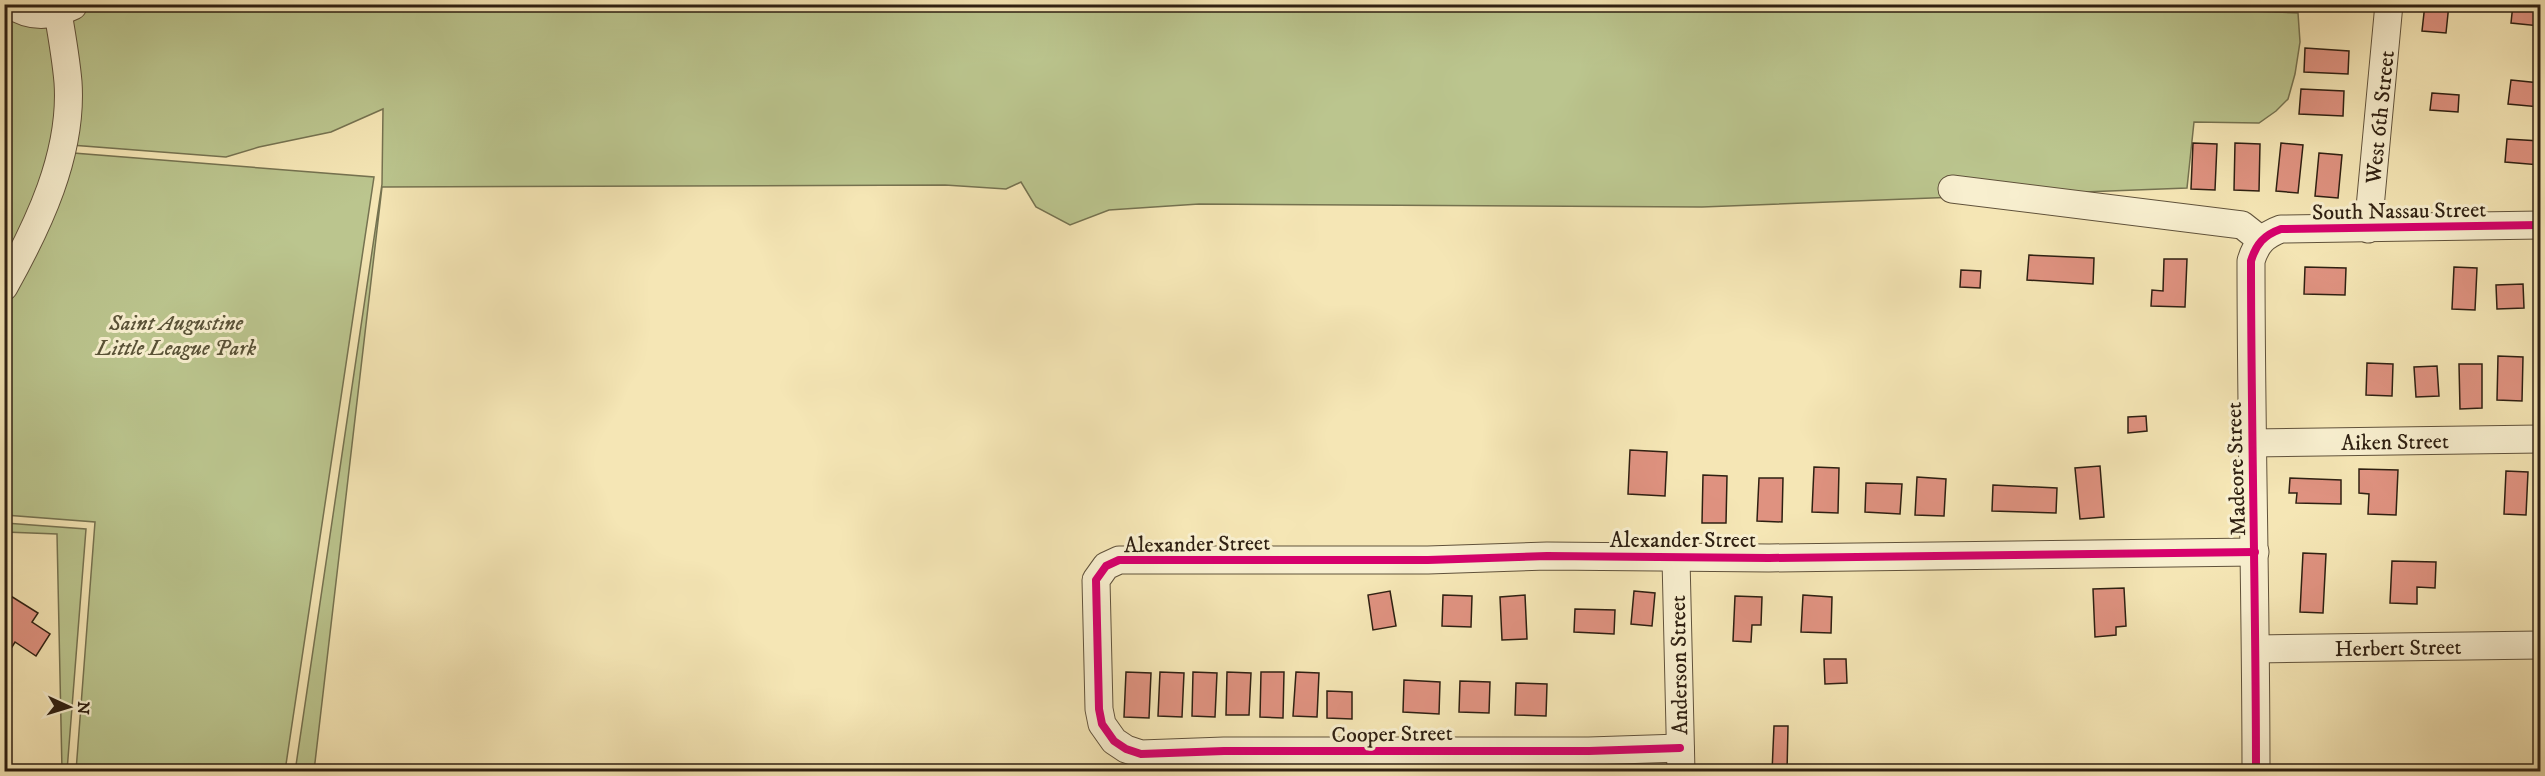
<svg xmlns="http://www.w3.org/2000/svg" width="2545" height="776" font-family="'IM FELL DW Pica',serif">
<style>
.green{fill:#bbc58e;stroke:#757250;stroke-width:1.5}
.building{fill:#df9280;stroke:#2f2012;stroke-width:1.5}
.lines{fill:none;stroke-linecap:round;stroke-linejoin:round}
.minor-casing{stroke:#60523b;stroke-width:29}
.minor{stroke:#f8efcf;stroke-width:27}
.cycleway-casing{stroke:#f8efcf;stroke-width:11}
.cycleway{stroke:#d6006c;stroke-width:8}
.labels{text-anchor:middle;stroke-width:6;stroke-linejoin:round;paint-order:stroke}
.street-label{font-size:22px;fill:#2f2012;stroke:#f8efcf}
.park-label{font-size:22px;font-style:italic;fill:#595237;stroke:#f8efcf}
</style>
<rect width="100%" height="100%" fill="#f5e6b5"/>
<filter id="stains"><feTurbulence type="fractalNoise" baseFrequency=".00333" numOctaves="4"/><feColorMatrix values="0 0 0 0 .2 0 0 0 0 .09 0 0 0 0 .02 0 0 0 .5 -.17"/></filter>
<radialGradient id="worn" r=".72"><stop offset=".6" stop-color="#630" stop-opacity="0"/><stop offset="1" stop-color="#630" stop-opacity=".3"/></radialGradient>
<!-- green -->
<g class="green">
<path d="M88,4H2226L2227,10L2298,13L2300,42L2295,74L2288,99L2276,111L2259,123L2194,122L2187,188L1702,207L1199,204L1109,210L1070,225L1036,207L1021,182L1006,189L945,185L382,187L314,771L295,772L382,184L383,109L331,132L259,147L226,157L71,145L69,19Z"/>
<path d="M4,5L58,13L61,152L374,177L285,771H76L95,522L5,515Z"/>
<path d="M5,523L86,529L67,771H62L57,534L5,532Z"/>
</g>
<!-- building -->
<g class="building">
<path d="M2425,4H2449L2446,33L2422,31Z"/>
<path d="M2513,4L2540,7V26L2511,23Z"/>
<path d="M2305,48L2349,51L2348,74L2304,72Z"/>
<path d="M2511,80L2540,83V107L2508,104Z"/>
<path d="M2301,89L2344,91L2343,116L2299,114Z"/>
<path d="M2432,93L2459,95L2458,112L2430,110Z"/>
<path d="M2507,139L2540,141V165L2505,162Z"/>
<path d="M2193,143L2217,144L2215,190L2191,189Z"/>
<path d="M2235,143L2260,144L2259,191L2234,190Z"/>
<path d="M2281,143L2303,145L2298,193L2276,191Z"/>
<path d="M2319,153L2342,155L2338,198L2315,196Z"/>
<path d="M2029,255L2094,258L2093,284L2027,280Z"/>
<path d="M2164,259H2187L2185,307L2151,306L2152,290L2163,291Z"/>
<path d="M2305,267L2346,268L2345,295L2304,294Z"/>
<path d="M2454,267L2477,268L2475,310L2452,309Z"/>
<path d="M1961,270L1981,271L1980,288L1960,287Z"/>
<path d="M2523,284L2524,308L2497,309L2496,285Z"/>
<path d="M2498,356L2523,357L2522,401L2497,400Z"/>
<path d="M2367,363L2393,364L2392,396L2366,395Z"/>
<path d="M2459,364H2482V408L2460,409Z"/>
<path d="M2437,366L2439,396L2416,397L2414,367Z"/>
<path d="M2146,416L2147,431L2128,433V417Z"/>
<path d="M1630,450L1667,452L1665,496L1628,494Z"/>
<path d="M2100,466L2104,517L2080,519L2075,468Z"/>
<path d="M1814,467L1839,468L1838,513L1812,512Z"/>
<path d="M2359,469L2398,470L2396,515L2368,514L2369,494L2359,493Z"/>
<path d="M2506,471L2528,472L2526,515L2504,514Z"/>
<path d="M1703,475L1727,476L1726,523H1702Z"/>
<path d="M1917,477L1946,479L1944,516L1915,515Z"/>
<path d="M1759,478H1783L1782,522L1757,521Z"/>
<path d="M2290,478L2341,480V504L2296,503L2297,493H2289Z"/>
<path d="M1866,483L1902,484L1900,514L1865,512Z"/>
<path d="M1993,485L2057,488L2056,513L1992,511Z"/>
<path d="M2303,553L2326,554L2323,613L2300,612Z"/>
<path d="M2392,561L2436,562L2435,588L2417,587V604L2390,603Z"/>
<path d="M2124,588L2126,626L2116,627V635L2095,637L2093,589Z"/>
<path d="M1390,591L1396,626L1373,630L1368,595Z"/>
<path d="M1634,591L1655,593L1652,626L1631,624Z"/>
<path d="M6,593L38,613L32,622L50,634L36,656L15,642L12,647L4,643Z"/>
<path d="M1443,595L1472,596L1471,627L1442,626Z"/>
<path d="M1525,595L1527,639L1502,640L1500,597Z"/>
<path d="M1803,595L1832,597L1831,633L1801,632Z"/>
<path d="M1735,596L1762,597L1761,625H1752L1751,642L1733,641Z"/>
<path d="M1575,609L1615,610L1614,634L1574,632Z"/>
<path d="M1824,659H1846L1847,683L1825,684Z"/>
<path d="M1126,672L1151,673L1149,718L1124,717Z"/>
<path d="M1160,672L1184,673L1182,717L1158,716Z"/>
<path d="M1193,672L1217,673L1215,717L1192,716Z"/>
<path d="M1227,672L1251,673L1249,715H1226Z"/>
<path d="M1261,672H1284L1283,718L1260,717Z"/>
<path d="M1296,672L1319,673L1317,717L1293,716Z"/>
<path d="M1404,680L1440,682L1439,714L1403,712Z"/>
<path d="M1460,681L1490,682L1489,713L1459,712Z"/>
<path d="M1516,683L1547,684L1546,716L1515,715Z"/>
<path d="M1327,691L1352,692V719L1327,718Z"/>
<path d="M1774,726H1788L1787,772H1772Z"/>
</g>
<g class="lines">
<!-- minor casing -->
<g class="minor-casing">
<g id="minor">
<path d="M10,4C31,19 51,17 73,6"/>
<path d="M1952,189L2242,225L2261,240"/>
<path d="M2368,229L2389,4"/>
<path d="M4,287C38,226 73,154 68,82C66,59 62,36 58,13"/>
<path d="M2251,443L2540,439"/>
<path d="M1676,559L1681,772"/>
<path d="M2256,649L2540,645"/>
<path d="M1680,748L1589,751H1224L1141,754L1126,749L1114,741L1102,724L1099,709L1096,580L1106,566L1119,560H1428L1547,556L1769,558L2255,552"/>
<path d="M2256,772C2256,601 2251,431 2251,261C2256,244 2264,235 2281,229L2540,225"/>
</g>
</g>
<!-- minor -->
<use href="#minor" class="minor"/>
<!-- cycleway casing -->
<g class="cycleway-casing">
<g id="cycleway">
<path d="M1680,748L1589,751H1224L1141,754L1126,749L1114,741L1102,724L1099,709L1096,580L1106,566L1119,560H1428L1547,556L1769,558L2255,552"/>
<path d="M2256,772C2256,601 2251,431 2251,261C2256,244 2264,235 2281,229L2540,225"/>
</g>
</g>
<!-- cycleway -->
<use href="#cycleway" class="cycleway"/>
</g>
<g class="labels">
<!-- street labels -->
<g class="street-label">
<text transform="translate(2379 117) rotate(-84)" y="8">West 6th Street</text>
<text transform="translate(2399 210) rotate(-1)" y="8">South Nassau Street</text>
<text transform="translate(2395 441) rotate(-1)" y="8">Aiken Street</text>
<text transform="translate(2235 469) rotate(-92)" y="8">Madeore Street</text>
<text x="1683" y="547">Alexander Street</text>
<text transform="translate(1197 543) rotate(-1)" y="8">Alexander Street</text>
<text transform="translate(2398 647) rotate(-1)" y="8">Herbert Street</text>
<text transform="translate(1678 665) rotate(-91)" y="8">Anderson Street</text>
<text transform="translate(1392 733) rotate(-1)" y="8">Cooper Street</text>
</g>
<!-- park labels -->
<g class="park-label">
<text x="176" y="330">Saint Augustine<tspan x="176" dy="25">Little League Park</tspan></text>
</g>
</g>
<!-- margin -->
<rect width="2545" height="776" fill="none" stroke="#f5e6b5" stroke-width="24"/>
<rect x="6" y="6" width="2533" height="764" fill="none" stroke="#2f2012" stroke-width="3"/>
<rect x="12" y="12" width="2521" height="752" fill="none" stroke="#2f2012" stroke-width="1.5"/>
<!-- north arrow -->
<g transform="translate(69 707) rotate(94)" stroke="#f8efcf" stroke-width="4.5" paint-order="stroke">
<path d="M0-4.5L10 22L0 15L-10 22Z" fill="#2f2012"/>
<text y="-9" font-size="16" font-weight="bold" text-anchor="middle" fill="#2f2012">N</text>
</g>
<rect width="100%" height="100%" filter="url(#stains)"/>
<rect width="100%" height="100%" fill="url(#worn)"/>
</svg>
